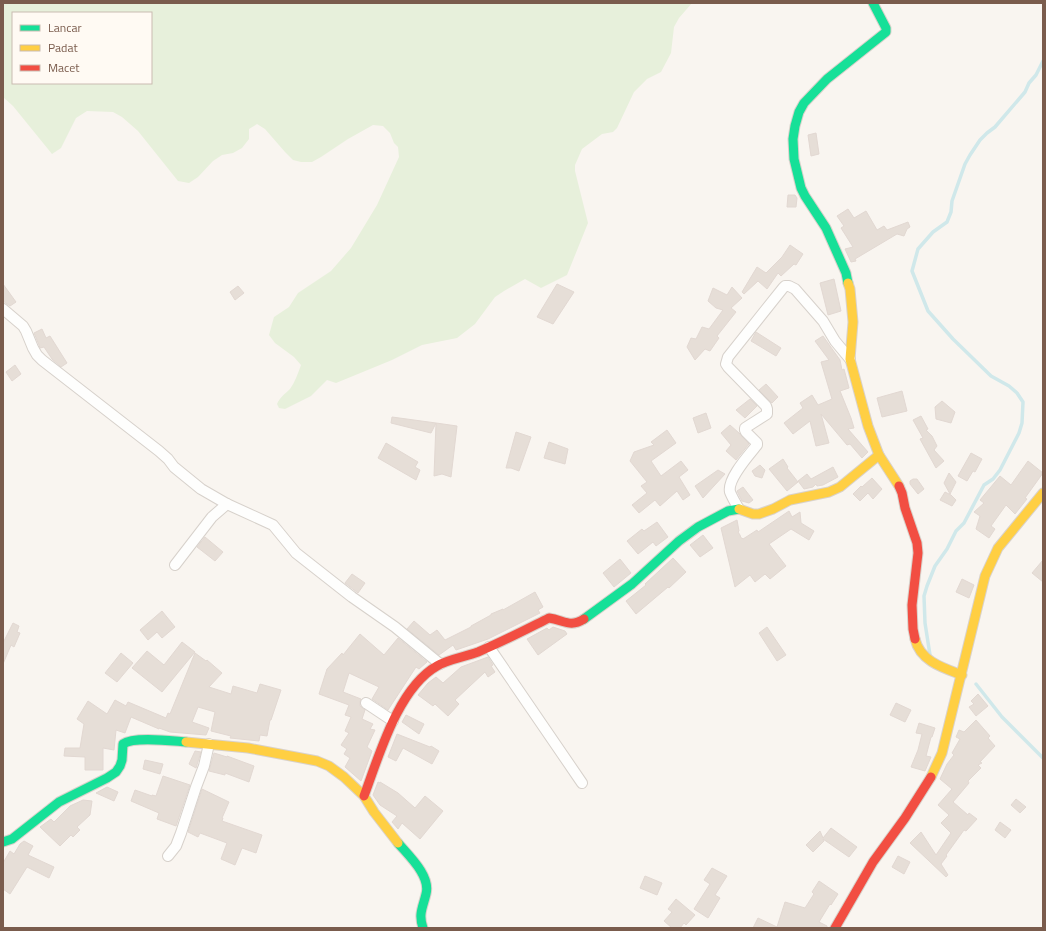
<svg xmlns="http://www.w3.org/2000/svg" width="1046" height="931" font-family="'Titillium Web',sans-serif">
<style>
.green{fill:#e7f0db;fill-rule:evenodd}
.lines{fill:none;stroke-linecap:round;stroke-linejoin:round}
.stream{stroke:#d0e8ea;stroke-width:3.5}
.building{fill:#e6ded7;stroke:#e2d8d2}
.street-casing{stroke:#d7d1cb;stroke-width:12}
.fast-casing{stroke:#d9d2cb;stroke-width:11}
.slow-casing{stroke:#d9d2cb;stroke-width:11}
.jam-casing{stroke:#d9d2cb;stroke-width:11}
.street{stroke:#fefefd;stroke-width:10}
.fast{stroke:#16e098;stroke-width:9}
.slow{stroke:#ffcf43;stroke-width:9}
.jam{stroke:#f24e42;stroke-width:9}
</style>
<rect width="100%" height="100%" fill="#f9f5f0"/>
<!-- green -->
<path class="green" d="M3,3H692L679,18L674,27L671,53L661,72L647,79L634,92L617,128L613,132L602,134L582,149L575,165V171L588,223L567,275L541,288L525,279L504,291L495,297L475,324L457,338L422,345L392,360L336,383L327,380L311,396L285,409L279,408L277,404C280,397 285,394 290,389C295,382 298,373 301,365L294,357L275,343L269,335L274,317L289,307L298,293L331,271L351,248L377,205L399,157L398,147L394,143L390,133L383,126L373,125L348,139L321,157L312,162H301L293,160L285,152L265,129L257,124L249,129V139L242,148L233,153L222,155L213,161L198,177L189,183L178,181L138,131L122,117L113,112L87,111L76,118L61,148L52,154L13,106L3,97ZM13,13H151V83H13Z"/>
<g class="lines">
<!-- stream -->
<g class="stream">
<path d="M930,655L925,623L924,596L927,586L935,566L947,549L956,531L964,523L984,485L993,479L1000,470L1019,433L1022,423L1023,402L1017,393L1009,386L991,376L953,339L928,311L912,271L918,249L933,232L947,222L951,212L952,201L965,164L970,155L980,140L987,133L995,127L1025,92L1029,83L1036,75L1043,61"/>
<path d="M976,684L1002,717L1043,758"/>
</g>
</g>
<!-- building -->
<g class="building">
<path d="M816,133L819,154L811,156L808,135Z"/>
<path d="M788,195H795L797,198L796,207H787Z"/>
<path d="M848,209L854,218L866,211L877,230L884,226L887,230L908,222L910,227L907,229L904,236L897,234L855,259L856,261L851,262L845,249L853,247L841,228L844,226L837,216Z"/>
<path d="M790,245L803,254L796,265L794,264L781,276L778,273L767,289L758,281L744,294L742,292L757,267L766,273L782,257Z"/>
<path d="M834,279L841,311L828,315L820,283Z"/>
<path d="M3,284L16,302L10,306L3,301Z"/>
<path d="M557,284L574,292L553,324L537,317Z"/>
<path d="M238,286L244,293L235,300L230,292Z"/>
<path d="M732,287L742,298L731,308L736,312L717,336L719,338L710,351L705,349L695,360L687,347L691,338L696,339L702,327L709,329L723,310L716,308L708,301L713,288L727,295Z"/>
<path d="M42,329L46,338L50,336L67,363L61,367L52,359L44,347L40,348L39,345L34,333Z"/>
<path d="M756,332L781,348L776,356L751,341Z"/>
<path d="M823,336L840,360L842,370L844,369L849,388L840,391L851,418L854,428L848,429L868,452L862,458L850,444L847,445L821,414L829,443L816,446L810,421L793,434L784,423L803,408L800,403L812,395L818,405L832,399L821,362L829,360L815,341Z"/>
<path d="M15,365L21,374L12,381L6,372Z"/>
<path d="M766,384L778,397L772,403L759,390Z"/>
<path d="M902,391L907,411L882,417L877,398Z"/>
<path d="M750,399L757,406L745,418L736,410Z"/>
<path d="M942,401L955,412L951,423L936,419L935,407Z"/>
<path d="M706,413L711,428L698,433L693,418Z"/>
<path d="M921,416L928,429L926,430L932,436L937,446L934,450L944,461L936,468L920,439L923,438L913,420Z"/>
<path d="M392,417L436,423L431,433L391,423Z"/>
<path d="M436,423L457,426L451,477L442,474L434,476Z"/>
<path d="M730,425L739,433L749,444L736,460L726,451L731,445L721,433Z"/>
<path d="M667,430L676,443L651,461L661,476L681,461L688,470L679,477L690,495L683,500L677,491L660,506L655,500L639,513L632,505L647,493L641,486L647,482L630,461L634,452L654,445L651,442Z"/>
<path d="M516,432L531,437L519,471L511,468H506Z"/>
<path d="M549,442L568,449L565,464L544,458Z"/>
<path d="M386,443L418,462L415,467L420,470L416,480L378,458Z"/>
<path d="M971,453L982,459L975,472L973,471L967,481L958,476Z"/>
<path d="M783,459L788,467L787,468L798,482L787,491L769,469Z"/>
<path d="M1028,461L1043,473L1025,498L1027,499L1015,514L1006,505L991,526L995,529L989,538L976,529L980,516L974,512L984,503L980,500L1000,476L1011,485Z"/>
<path d="M760,465L765,470L762,478L755,476L752,471Z"/>
<path d="M833,467L838,477L823,485L817,486L816,484L813,487L804,489L798,481L807,474L811,479Z"/>
<path d="M718,470L725,474L703,498L695,486Z"/>
<path d="M949,473L956,482L950,494L944,483Z"/>
<path d="M872,478L882,489L873,499L868,493L860,501L853,494L861,486L862,487Z"/>
<path d="M913,479H917L924,489L918,494L910,484V481Z"/>
<path d="M743,487L753,500L749,503L742,501L737,491Z"/>
<path d="M945,492L951,495L956,500L952,506L940,500Z"/>
<path d="M789,511L792,517L800,512L801,523L814,531L809,540L791,529L769,544L786,566L770,579L765,574L755,582L750,575L735,587L721,528L737,520L739,531L738,532L740,535L741,538H742L743,539L757,530L758,532Z"/>
<path d="M657,522L668,537L656,546L653,542L638,554L627,541L642,529L644,531Z"/>
<path d="M703,535L713,548L700,557L690,545Z"/>
<path d="M205,537L223,552L215,561L197,547Z"/>
<path d="M673,558L686,572L669,588L668,587L636,614L626,601L646,585L645,584Z"/>
<path d="M620,559L631,573L614,587L603,573Z"/>
<path d="M1043,560V582L1032,573Z"/>
<path d="M352,574L365,583L358,593L345,583Z"/>
<path d="M962,579L974,585L969,598L956,592Z"/>
<path d="M535,592L543,607L538,610L540,613L488,639L456,650L453,645L439,655L407,629L414,621L430,635L437,630L445,640L471,627V626L491,615V614L503,609V610Z"/>
<path d="M162,611L175,627L162,638L157,632L148,640L140,630Z"/>
<path d="M13,623L19,626L17,632L20,633L14,647L11,645L3,664V643Z"/>
<path d="M553,627L565,631L567,634L538,655L527,639L547,628L549,630Z"/>
<path d="M767,627L786,655L777,661L759,633Z"/>
<path d="M360,634L384,655L398,638L427,662L419,669L416,667L388,710L372,699L379,687L349,673L343,692L361,699L360,702V706L365,710L362,719L373,724L370,729L375,730L367,747L372,751L361,781L345,767L350,758L344,754L347,749L341,745L349,733L345,731L351,717L345,715L349,705L319,694L327,669L342,653L343,655Z"/>
<path d="M182,642L195,652L162,692L132,668L147,651L164,665Z"/>
<path d="M121,653L133,663L117,682L105,673Z"/>
<path d="M195,653L206,661L207,660L222,673L209,687L231,694L233,686L257,693L260,684L281,690L271,720H270L267,736L260,735L259,741L230,738L231,736L211,731L215,712L198,707L192,722L209,728L206,735L170,732L159,728V729L131,717L125,733L116,730L114,750L103,748V770H85V757L64,756L65,748H80L84,724L77,719L88,701L107,714L115,700L126,706L128,702L166,718L168,713L170,714Z"/>
<path d="M488,657L493,665L491,666L495,672L488,677L485,672L455,700L459,704L448,716L435,704L433,706L418,695L428,683L436,677L443,683L461,667Z"/>
<path d="M978,694L988,706L976,716L969,707L974,704L971,701Z"/>
<path d="M896,703L911,710L905,722L890,715Z"/>
<path d="M406,715L424,724L419,734L402,722Z"/>
<path d="M976,720L990,736L988,738L995,746L980,762L982,763L978,765L981,768L968,781L969,783L953,802L968,815L969,813L977,819L966,831L964,830L946,855L947,856L941,864L948,875L946,877L910,843L921,832L936,855L951,833L941,823L949,815L938,805L952,789L940,779L947,764L954,755L952,753L960,739L956,737L959,730L964,732Z"/>
<path d="M919,723L935,728L932,737H931L926,756L931,757L925,771L911,767L918,750L922,734L916,733Z"/>
<path d="M397,734L430,747L431,746L439,751L432,764L403,748L396,761L388,757Z"/>
<path d="M195,751L201,752L196,768L189,764Z"/>
<path d="M214,753L227,757V756L254,766L249,782L225,773V775L209,771Z"/>
<path d="M145,760L163,764L160,774L143,769Z"/>
<path d="M163,776L190,785L176,826L157,819L159,813L131,801L135,790L152,796V795L156,796Z"/>
<path d="M378,782L380,783V782L398,793L415,808L425,796L443,811L420,839L402,823L398,829L392,822L397,816L380,805L373,795Z"/>
<path d="M107,787L118,792L114,801L96,793Z"/>
<path d="M202,789L229,802L222,818H223L222,821L262,835L256,853L242,848L235,865L221,859L227,843L200,833L198,837L188,832Z"/>
<path d="M1016,799L1026,807L1020,813L1011,805Z"/>
<path d="M83,800L92,801L90,815L77,827L80,830L73,837L71,835L60,846L40,827L51,819L54,822L70,806Z"/>
<path d="M1000,822L1011,830L1005,838L995,830Z"/>
<path d="M831,828L857,847L849,857L823,839L824,841L813,852L806,845L820,831L823,838Z"/>
<path d="M24,841L33,846L28,855L54,867L49,878L27,867L10,894L3,889V863L10,851L14,854L20,844Z"/>
<path d="M898,856L910,862L904,874L892,867Z"/>
<path d="M712,868L727,876L715,895L720,898L708,918L694,909L710,884L704,880Z"/>
<path d="M645,876L662,883L657,895L640,888Z"/>
<path d="M819,881L838,894L831,905L830,904L819,922L827,926V928H753L758,918L777,927L785,902L805,908L814,894L812,892Z"/>
<path d="M676,899L695,915L686,925L684,923L680,928H672L664,921L672,912L668,909Z"/>
</g>
<g class="lines">
<!-- street casing -->
<g class="street-casing">
<g id="street">
<path d="M3,309L23,326L26,331L33,348L37,355L42,360L159,451L168,459L174,467L201,489L227,504L273,525L296,553L352,597L395,627L440,664"/>
<path d="M739,509C736,504 732,497 730,492C727,479 749,455 757,445V443L746,432L745,430V428L767,414V409L766,406L728,367L726,364L728,357L783,288L785,286H789L795,289L823,321L835,341L850,359"/>
<path d="M175,565L212,517L227,504"/>
<path d="M489,647L582,783"/>
<path d="M366,703L393,721"/>
<path d="M168,856L176,846L181,833L196,787L204,766L209,744"/>
</g>
</g>
<!-- fast casing -->
<g class="fast-casing">
<g id="fast">
<path d="M848,283L846,273L826,228L805,196L801,188L794,159L793,139L795,126L799,112L804,103L827,79L886,32V28L873,3"/>
<path d="M584,619L632,584L679,541L698,527L728,511L739,509"/>
<path d="M3,842L12,839L59,802L107,778L116,772L120,766L122,760L123,744C134,736 172,741 186,742"/>
<path d="M398,843C409,856 431,876 426,894C423,907 418,914 423,928"/>
</g>
</g>
<!-- slow casing -->
<g class="slow-casing">
<g id="slow">
<path d="M848,283L850,289L853,322L850,359L868,426L879,455L899,486"/>
<path d="M739,509L753,514H759L773,509L790,500L829,492L840,487L879,455"/>
<path d="M915,639C920,661 943,668 962,675"/>
<path d="M186,742L248,748L317,761L329,766L344,777L364,796L374,812L398,843"/>
<path d="M931,777L942,753L985,576L998,548L1043,493"/>
</g>
</g>
<!-- jam casing -->
<g class="jam-casing">
<g id="jam">
<path d="M899,486L902,493L905,508L917,543L918,553L912,605L913,629L915,639"/>
<path d="M364,796C379,756 398,688 437,666C449,659 465,657 478,652C502,642 525,630 549,618C564,620 570,628 584,619"/>
<path d="M835,928L873,862L905,818L931,777"/>
</g>
</g>
<!-- street -->
<use href="#street" class="street"/>
<!-- fast -->
<use href="#fast" class="fast"/>
<!-- slow -->
<use href="#slow" class="slow"/>
<!-- jam -->
<use href="#jam" class="jam"/>
</g>
<!-- border -->
<rect width="1046" height="931" fill="none" stroke="#7a5c4d" stroke-width="8"/>
<!-- legend -->
<rect x="12" y="12" width="140" height="72" fill="#fffaf3" stroke="#cabbb1"/>
<rect x="20" y="25" width="20" height="6" fill="#16e098" stroke="#cabbb1"/>
<text x="48" y="32" font-size="12" fill="#7a5c4d">Lancar</text>
<rect x="20" y="45" width="20" height="6" fill="#ffcf43" stroke="#cabbb1"/>
<text x="48" y="52" font-size="12" fill="#7a5c4d">Padat</text>
<rect x="20" y="65" width="20" height="6" fill="#f24e42" stroke="#cabbb1"/>
<text x="48" y="72" font-size="12" fill="#7a5c4d">Macet</text>
</svg>
